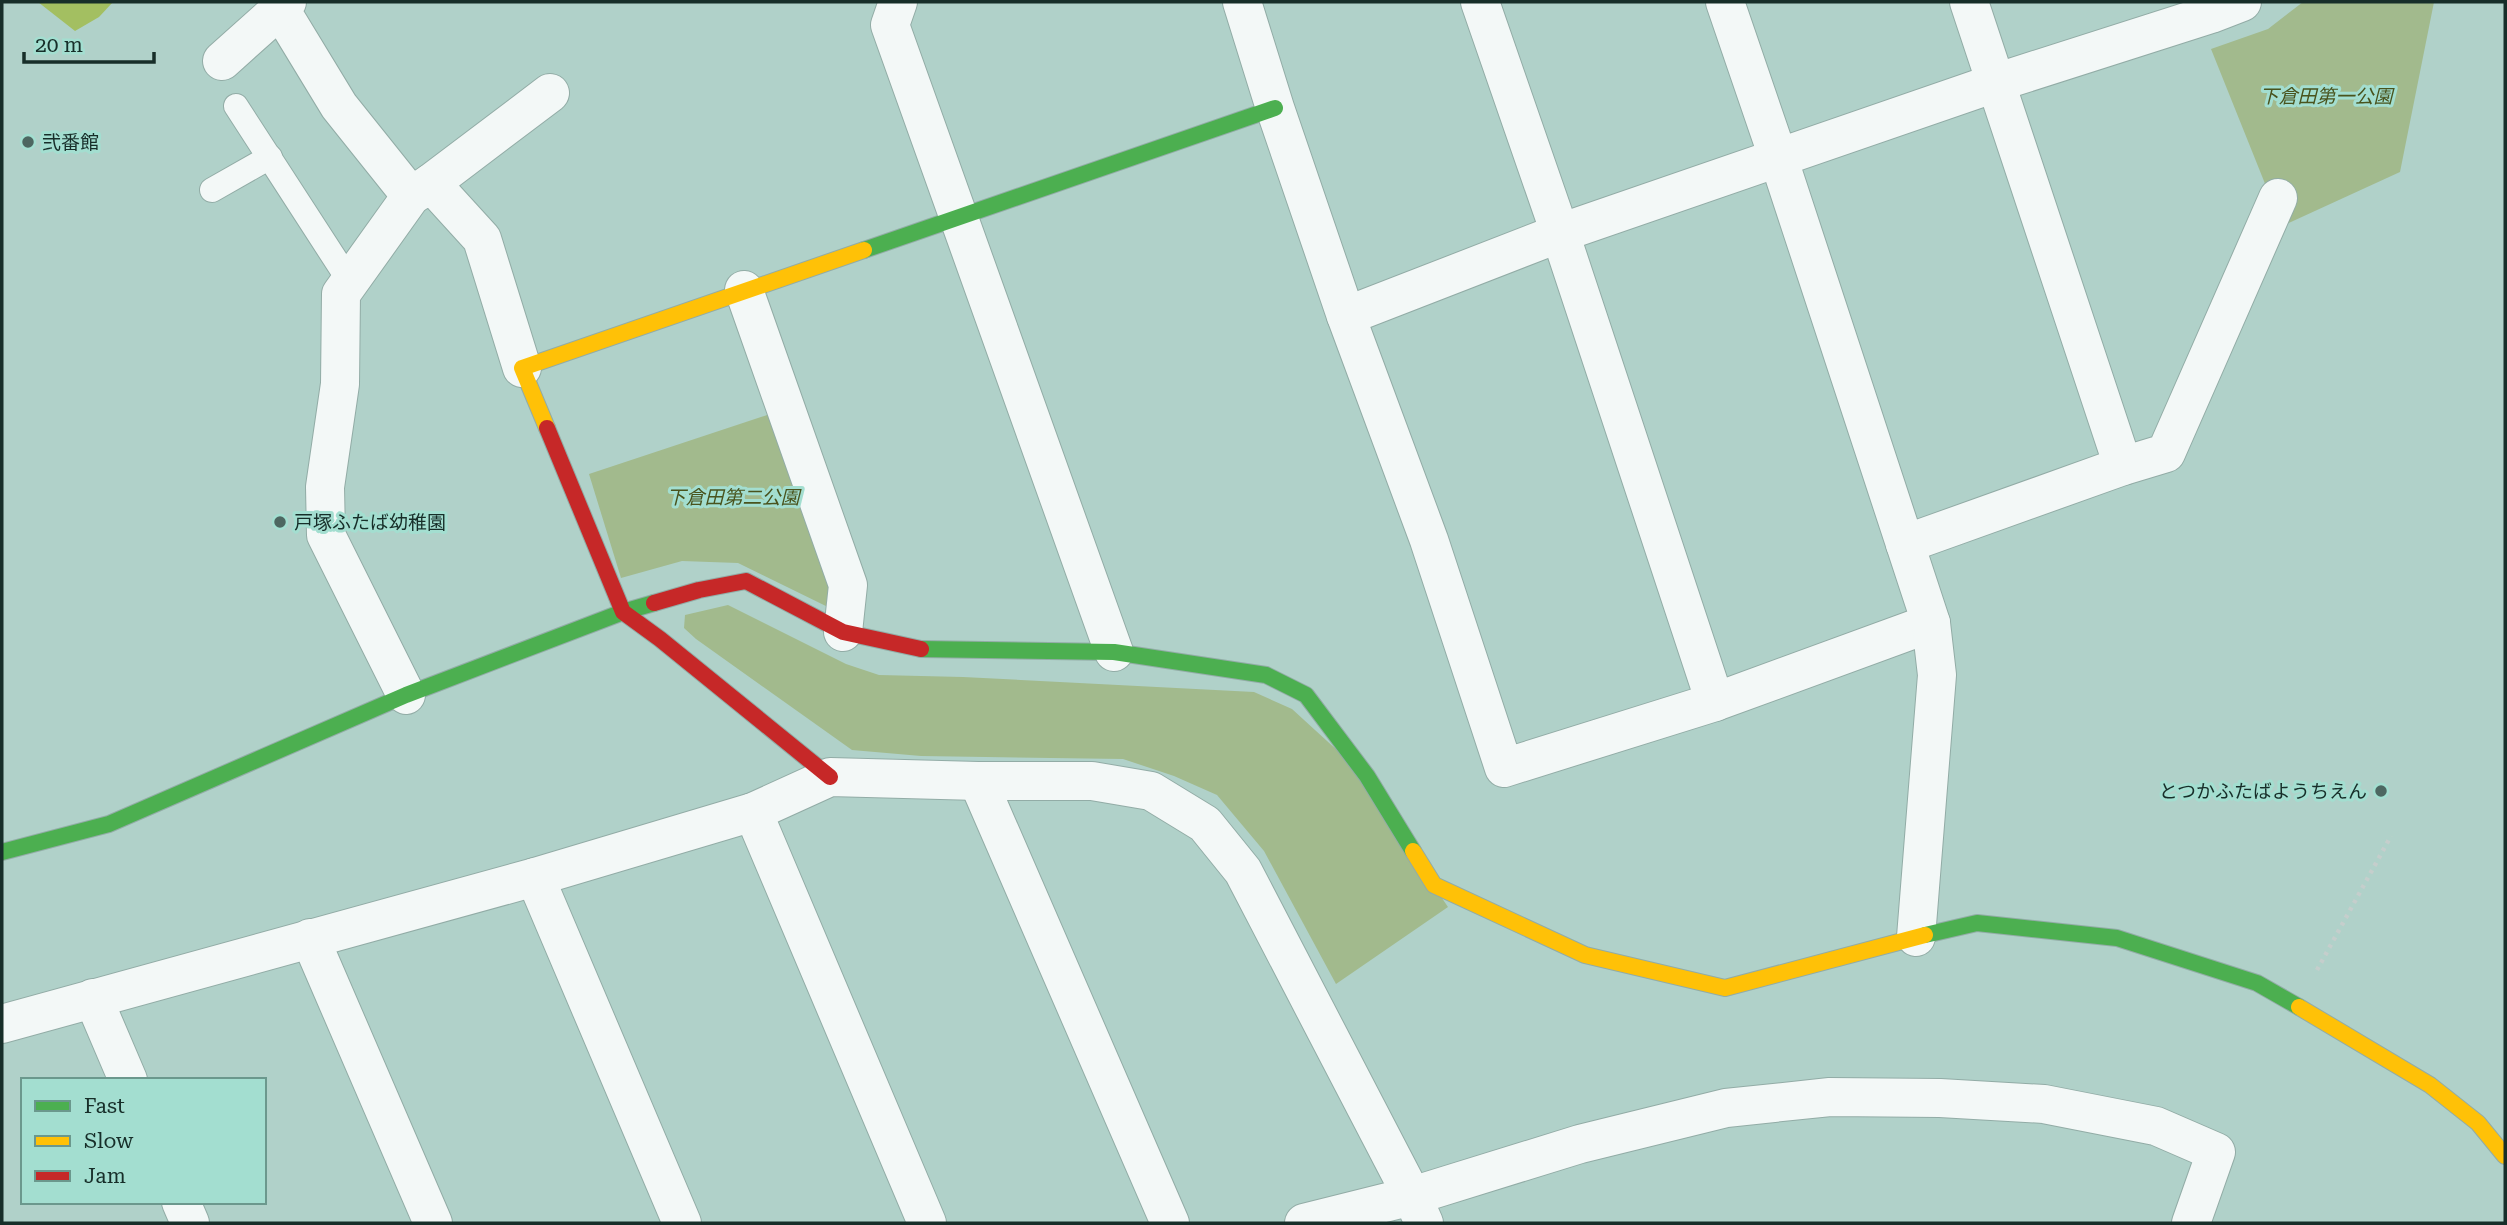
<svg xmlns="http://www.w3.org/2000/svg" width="2507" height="1225" font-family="'Roboto Serif','Noto Sans JP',serif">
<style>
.green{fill:#a2ba8d}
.forest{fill:#a3bf61}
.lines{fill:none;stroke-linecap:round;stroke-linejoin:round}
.lane-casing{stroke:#92aca6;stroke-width:26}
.street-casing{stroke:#92aca6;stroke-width:40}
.fast-casing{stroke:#92aca6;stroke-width:18}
.slow-casing{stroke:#92aca6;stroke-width:18}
.jam-casing{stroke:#92aca6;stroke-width:18}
.path{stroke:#c5cecc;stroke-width:4.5;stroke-dasharray:3.5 5;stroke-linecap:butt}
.lane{stroke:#f3f8f7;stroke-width:24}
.street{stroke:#f3f8f7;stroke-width:38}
.fast{stroke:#4caf50;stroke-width:16}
.slow{stroke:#ffc107;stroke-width:16}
.jam{stroke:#c62828;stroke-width:16}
.poi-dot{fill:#4d6761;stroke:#a3ded0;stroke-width:2.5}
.labels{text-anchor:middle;stroke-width:6;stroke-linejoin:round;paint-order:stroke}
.park-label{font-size:19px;font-style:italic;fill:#49531d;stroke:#a3ded0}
.poi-label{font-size:19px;fill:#172e29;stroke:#a3ded0;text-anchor:start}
</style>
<rect width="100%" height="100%" fill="#b0d1c9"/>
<!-- green -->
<g class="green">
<path d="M2303,2H2434L2400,172L2282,226L2211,49L2268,29Z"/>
<path d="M776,412L833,589L832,609L738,563L682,561L621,578L589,474Z"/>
<path d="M728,605L846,664L879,675L963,677L1254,692L1292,709L1350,762L1448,907L1336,984L1264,851L1217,795L1174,776L1123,759L921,756L852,750L696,639L684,628L685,615Z"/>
</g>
<!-- forest -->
<path class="forest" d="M38,2H113L99,17L75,31Z"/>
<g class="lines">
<!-- lane casing -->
<g class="lane-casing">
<g id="lane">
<path d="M236,106L350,282"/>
<path d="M212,190L270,157"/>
</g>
</g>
<!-- street casing -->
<g class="street-casing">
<g id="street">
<path d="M287,2L280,9L339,106L411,196"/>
<path d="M898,2L890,25L1114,652"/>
<path d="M1242,2L1275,108L1346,316L1429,540L1504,768L1715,702L1931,623"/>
<path d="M1480,2L1560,233L1715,702"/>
<path d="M1725,2L1778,157L1931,623L1937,675L1916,937"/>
<path d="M1969,2L2123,466"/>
<path d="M222,61L280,9"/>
<path d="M431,183L550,93"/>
<path d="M744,290L848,585L843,632"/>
<path d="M1346,316L1560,233L1998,82L2211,14L2242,2"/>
<path d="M1905,544L2123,466L2166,453L2278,198"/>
<path d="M406,695L326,535L325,487L340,384L341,294L411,196L431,183L482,239L522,368"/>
<path d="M978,781L1170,1223"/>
<path d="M753,812L927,1223"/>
<path d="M535,877L682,1223"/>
<path d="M310,938L433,1223"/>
<path d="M93,998L128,1080"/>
<path d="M2,1024L535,877L753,812L830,777L978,781H1092L1151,791L1205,824L1243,871L1412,1196L1424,1223"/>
<path d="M181,1202L190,1223"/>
<path d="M1304,1223L1412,1196L1580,1144L1726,1108L1830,1097L1940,1098L2044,1104L2156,1126L2216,1152L2191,1223"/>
</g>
</g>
<!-- fast casing -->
<g class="fast-casing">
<g id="fast">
<path d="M864,250L1275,108"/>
<path d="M921,649L1114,652L1266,675L1306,695L1367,776L1413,851"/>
<path d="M2,852L109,824L406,695L623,612L654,603"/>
<path d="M1925,935L1977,923L2117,938L2257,983L2299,1007"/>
</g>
</g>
<!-- slow casing -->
<g class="slow-casing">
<g id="slow">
<path d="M547,428L522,368L864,250"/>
<path d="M1413,851L1434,885L1585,955L1725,988L1925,935"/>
<path d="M2299,1007L2430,1085L2478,1123L2505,1156"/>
</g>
</g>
<!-- jam casing -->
<g class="jam-casing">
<g id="jam">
<path d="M547,428L623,612L660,639L830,777"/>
<path d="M654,603L699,590L746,581L843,632L921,649"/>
</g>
</g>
<!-- path -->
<path class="path" d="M2317,970L2391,836"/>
<!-- lane -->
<use href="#lane" class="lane"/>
<!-- street -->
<use href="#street" class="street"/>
<!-- fast -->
<use href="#fast" class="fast"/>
<!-- slow -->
<use href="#slow" class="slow"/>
<!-- jam -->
<use href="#jam" class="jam"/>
</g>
<!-- markers -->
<g class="poi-dot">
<circle cx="28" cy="142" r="7"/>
<circle cx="280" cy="522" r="7"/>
<circle cx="2381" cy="791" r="7"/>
</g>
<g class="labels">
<!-- park labels -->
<g class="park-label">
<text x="2326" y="103">下倉田第一公園</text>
<text x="733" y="504">下倉田第二公園</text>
</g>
<!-- poi labels -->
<g class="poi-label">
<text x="42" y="149">弐番館</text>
<text x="294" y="529">戸塚ふたば幼稚園</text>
<text x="2367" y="798" text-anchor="end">とつかふたばようちえん</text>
</g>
</g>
<!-- border -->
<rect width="2507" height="1225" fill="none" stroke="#172e29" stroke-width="7"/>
<!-- legend -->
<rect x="21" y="1078" width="245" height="126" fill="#a3ded0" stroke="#6b988d" stroke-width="2"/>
<rect x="35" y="1101" width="35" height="10" fill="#4caf50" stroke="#6b988d" stroke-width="2"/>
<text x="84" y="1113" font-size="21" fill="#172e29">Fast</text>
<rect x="35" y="1136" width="35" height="10" fill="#ffc107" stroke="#6b988d" stroke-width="2"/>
<text x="84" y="1148" font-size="21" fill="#172e29">Slow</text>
<rect x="35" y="1171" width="35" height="10" fill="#c62828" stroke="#6b988d" stroke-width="2"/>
<text x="84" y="1183" font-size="21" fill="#172e29">Jam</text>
<!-- scale -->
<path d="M24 52v10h130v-10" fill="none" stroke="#172e29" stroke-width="3.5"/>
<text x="35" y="52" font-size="21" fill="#172e29" stroke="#a3ded0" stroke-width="5" paint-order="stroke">20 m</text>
</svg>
